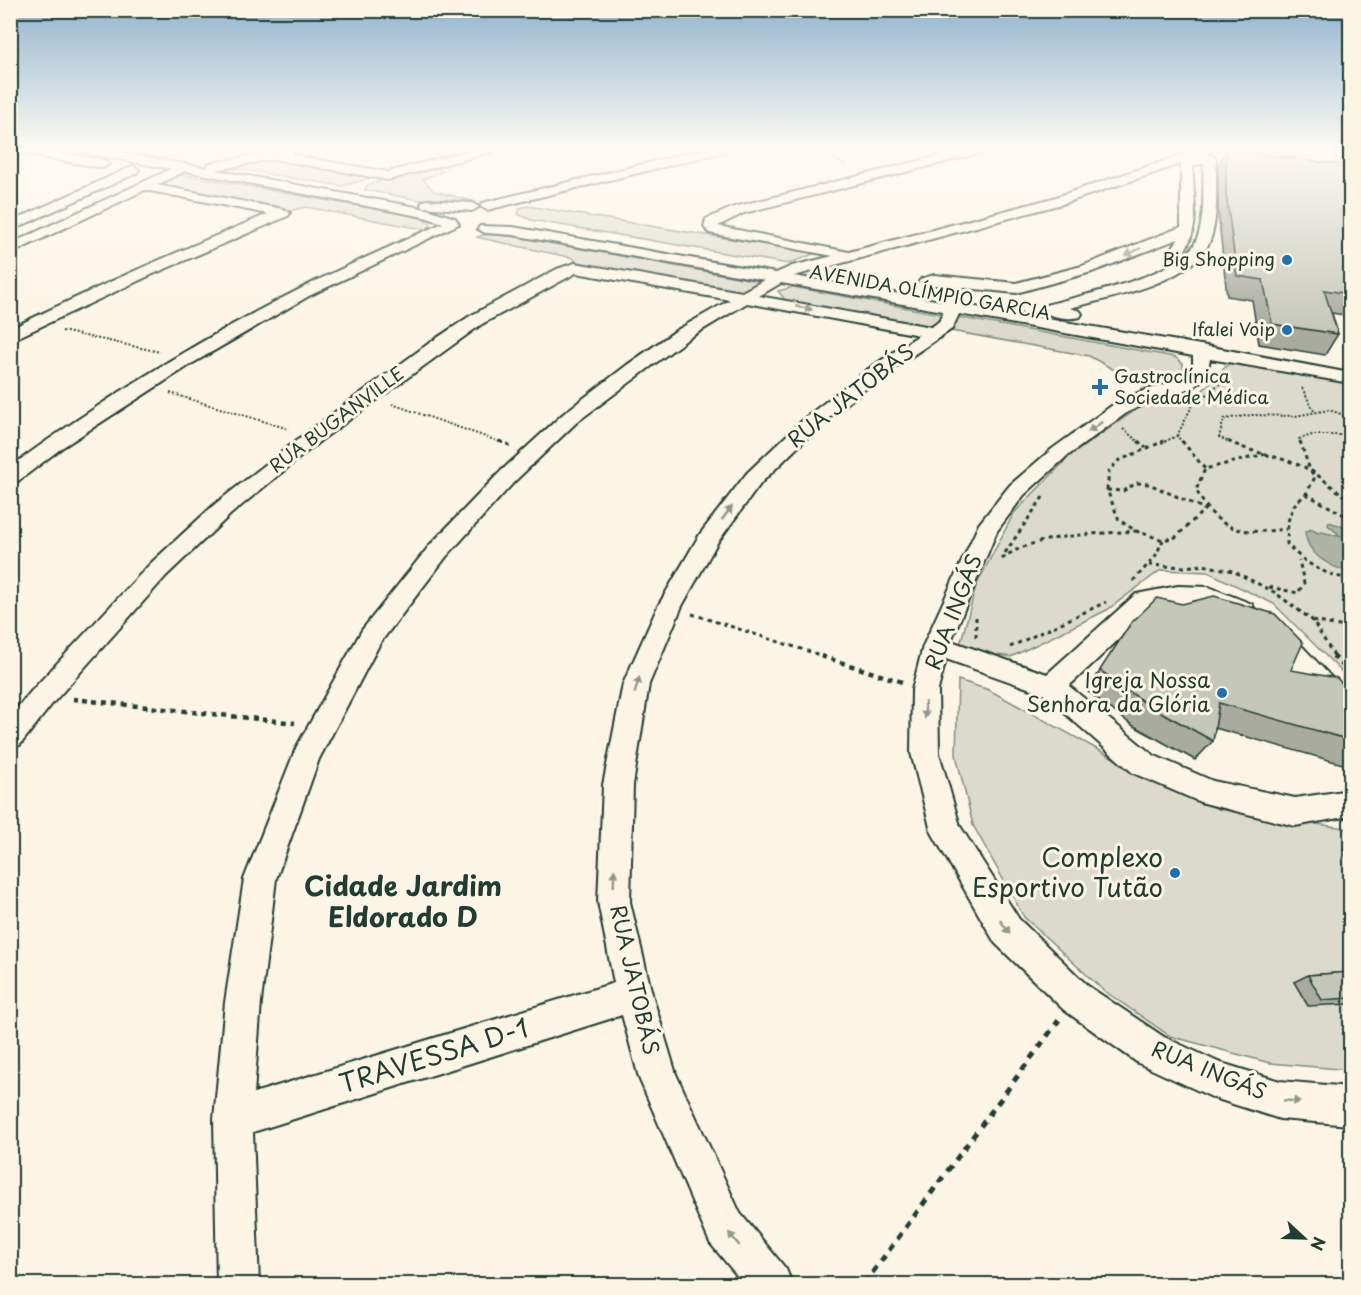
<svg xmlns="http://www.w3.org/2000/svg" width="1361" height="1295" font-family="'Playpen Sans',sans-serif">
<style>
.green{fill:#dcdacc;stroke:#7e8c80;stroke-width:1.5}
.water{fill:#aeb3a7;stroke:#758479;stroke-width:1.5}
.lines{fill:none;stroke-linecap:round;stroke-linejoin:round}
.minor-casing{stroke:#1f3d34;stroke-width:4}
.path-far3{stroke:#1f3d34;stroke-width:2;stroke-dasharray:2 2;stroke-linecap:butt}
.path-far2{stroke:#1f3d34;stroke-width:3;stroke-dasharray:4 4;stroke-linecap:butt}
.path-far1{stroke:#1f3d34;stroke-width:4.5;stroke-dasharray:5 5;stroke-linecap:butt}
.path{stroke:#1f3d34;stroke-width:5;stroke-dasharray:7 7;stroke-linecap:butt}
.minor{fill:#fcf5e5;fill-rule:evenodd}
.wall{fill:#a9ab9f;stroke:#1f3d34;stroke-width:1.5}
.building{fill:#c5c7b9;stroke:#1f3d34;stroke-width:1.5}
.oneway{fill:#8e998c}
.poi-dot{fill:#1f6fb2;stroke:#fcf5e5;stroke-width:2}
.labels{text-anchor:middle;stroke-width:6;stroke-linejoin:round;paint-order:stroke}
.far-poi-label{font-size:18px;fill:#1f3d34;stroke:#fcf5e5;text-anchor:end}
.far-street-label{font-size:18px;fill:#1f3d34;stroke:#fcf5e5}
.street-label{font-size:21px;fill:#1f3d34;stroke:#fcf5e5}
.poi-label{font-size:21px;fill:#1f3d34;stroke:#fcf5e5;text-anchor:end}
.near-poi-label{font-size:26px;fill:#1f3d34;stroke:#fcf5e5;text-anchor:end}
.near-street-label{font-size:26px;fill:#1f3d34;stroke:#fcf5e5}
.near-neighbourhood-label{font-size:27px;font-weight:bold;fill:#1f3d34;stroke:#fcf5e5}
</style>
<rect width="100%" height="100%" fill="#fcf5e5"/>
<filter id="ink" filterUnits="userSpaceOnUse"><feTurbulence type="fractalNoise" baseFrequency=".0167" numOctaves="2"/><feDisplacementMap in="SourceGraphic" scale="12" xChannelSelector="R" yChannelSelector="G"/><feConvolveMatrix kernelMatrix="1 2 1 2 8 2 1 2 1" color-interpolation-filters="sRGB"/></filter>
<g filter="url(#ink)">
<!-- green -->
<g class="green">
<path d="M266,159L377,176L343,186L226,167Z"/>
<path d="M433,165L443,171L423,179L434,191L476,202L445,205L365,190L367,185Z"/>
<path d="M185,175L419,217L431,224L427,230L306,207L290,211L157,187L155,183L171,176Z"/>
<path d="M528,206L816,253L788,264L531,220L518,214L520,208Z"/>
<path d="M488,234L511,236L758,281L756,288L742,294L579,264L573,258L476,237Z"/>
<path d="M793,287L1175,357L1183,364L1184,374L1179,381L1145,387L1089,356L786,301L778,291Z"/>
<path d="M1233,359L1350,381V680L1274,604L1208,572L1161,570L1107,610L1011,657L959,649L976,586L1014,513L1070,456L1154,397L1180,396L1202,391Z"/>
<path d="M958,680L989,690L1139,772L1218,809L1350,829V1070L1270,1063L1170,1036L1103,990L1024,917L973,825L956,755Z"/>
</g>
<!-- water -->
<path class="water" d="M1329,522L1350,529V572C1330,567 1307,555 1305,532L1311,529L1318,533L1322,532L1342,537L1328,525Z"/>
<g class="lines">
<!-- minor casing -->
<g class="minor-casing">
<g id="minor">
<path d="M11,149H37L103,160L109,164L103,168L17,153Z"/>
<path d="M79,149H104L207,168L208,164L212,163L290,149L294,152L291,155L388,172L474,149H493L491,152L388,180L273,159L216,170L427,209L455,218L459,224L309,296L193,363L63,447L17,482L10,483V467C101,401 198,340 298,290C345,266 394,245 443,223L424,217L185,171L157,185L283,209L290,213L288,216L151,275L10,341V329C95,287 181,250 268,214L145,190L10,254V244L171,169L85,153Z"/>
<path d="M706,149H726L724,152L487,210L480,206L482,203Z"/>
<path d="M967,149H987L985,152L744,213L718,226L849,252L1053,198L1200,149H1217L1205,155L1214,156L1216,159C1215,185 1219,213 1211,238C1197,282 1109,298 1070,308L1080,311L1082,314L1080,317C1069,320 1047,317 1040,309L1042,306C1079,296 1174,277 1194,245C1207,222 1202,188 1204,163L1193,166C1192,200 1203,224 1182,255H1172L1170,252L1178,239L1092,272L1016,293L934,285L926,294L920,296L912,291L921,279L934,275L1016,283L1082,266L1181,227V164L1062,204L794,276L941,301L939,296L947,291L953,293L958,304L1201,345L1350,373V383L1210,359L1206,376L1194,387L1154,400L1128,412L1066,457L1024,495L997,531L951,641L1047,674L1136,594L1178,586L1209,587L1252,604L1255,610L1252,616L1243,619L1206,605L1178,604L1152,608L1069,686L1153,755L1213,781L1295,798L1350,790V816L1295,826L1200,802L1133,773L1042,693L946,659L938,690L939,753L960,826L1019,919L1088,986L1164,1037L1218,1062L1280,1081L1350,1087V1125L1280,1119L1214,1098L1138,1063L1064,1010L995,943L931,831L911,753L912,690L923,646L979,524L1010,485L1052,449L1114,404L1140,392L1182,379L1189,373L1193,364V356L959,314L952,329L879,378L820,425L761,483L717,543L682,606L649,684L633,785L630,902L652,994L676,1074L740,1213L786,1269L792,1284H744L710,1243L639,1078L622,1015L253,1132L259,1284H217L214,1119L225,1002L244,879L296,748L362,630L430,545L501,471L563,414L627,365L677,330L730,300L576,273L482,324L320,441L231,514L166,576L52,704L20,745L10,749V716L34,688L150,564L215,504L306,433L428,344L470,316L557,269L575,263L742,292L764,280L513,235L485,233L478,229L480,226L513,227L776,273L792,266L833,256L709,233L704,227L706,219L734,207ZM781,283L943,311C942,320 938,323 931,327L759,296ZM747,303L919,335L867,370L806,417L747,473L700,534L658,606L623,684L603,785L598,902L614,983L254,1093L261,1002L276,879L319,759L380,643L446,557L515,481L577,422L689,338Z"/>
<path d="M133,166L139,170L137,173L10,231V222Z"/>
<path d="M428,200L472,203L479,207L472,211L423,207L421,204L423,201Z"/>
<path d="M1274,624L1283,626L1350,697V725L1340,722L1265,640L1261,633L1265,626Z"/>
</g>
</g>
<!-- path-far3 -->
<g class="path-far3">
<path d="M815,149L846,165"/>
<path d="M62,331L160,352"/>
<path d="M1302,388L1314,411"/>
<path d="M170,393L289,429"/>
<path d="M1206,395L1230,375"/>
<path d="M392,404L503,443"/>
<path d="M1123,429L1140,443"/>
<path d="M1177,436L1194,402"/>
<path d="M1161,443L1177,436L1183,443"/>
<path d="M1231,443L1219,437L1224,419L1252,415L1295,416L1329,410L1350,417"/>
<path d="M1300,443L1299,439L1312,435H1350"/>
</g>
<!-- path-far2 -->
<g class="path-far2">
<path d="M499,441L512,446"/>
<path d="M1138,441L1146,448"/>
<path d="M1182,441L1205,469"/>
<path d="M1228,441C1253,454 1282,456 1308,469C1323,477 1334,491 1350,498"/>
<path d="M1300,441L1310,470L1315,477L1306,494L1294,505L1288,521L1287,544C1304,563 1324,575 1350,579"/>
<path d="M1266,454L1205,469L1196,490C1220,534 1241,534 1287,529"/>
<path d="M1137,483L1149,484L1205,509L1176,537L1163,540L1136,531L1119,520L1107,490L1123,491Z"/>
<path d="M1107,490L1109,471L1118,461L1164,441"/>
<path d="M1306,494L1350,518"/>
<path d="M1005,553L1043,497"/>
<path d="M1002,559C1032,534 1098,534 1136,531"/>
<path d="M1149,565L1184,567L1203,565L1233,571L1274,592L1312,620L1335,657"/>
<path d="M1133,581L1155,557L1163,540"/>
<path d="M1269,587L1298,593L1304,583L1299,560"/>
<path d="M692,614L826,657"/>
<path d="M976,617V637"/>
<path d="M1313,621L1350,628"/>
<path d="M1010,647L1106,602"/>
</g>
<!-- path-far1 -->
<g class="path-far1">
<path d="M821,656L902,682"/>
<path d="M1333,656L1350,672"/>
<path d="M73,699L295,723"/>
</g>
<!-- path -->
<path class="path" d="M864,1284L1059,1020"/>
<!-- minor -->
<use href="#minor" class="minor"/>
</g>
<!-- wall -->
<g class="wall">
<path d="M1226,149L1350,166V316L1332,313L1338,334L1325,355L1259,344L1252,300L1227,296L1218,211V166Z"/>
<path d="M1131,623L1291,670L1350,701V761L1346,765L1215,728L1213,741L1195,760L1132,725L1087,691Z"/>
<path d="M1350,845V869L1343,850Z"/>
<path d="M1350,972V1004L1308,1006L1294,982L1308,975Z"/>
</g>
<!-- building -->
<g class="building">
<path d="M1226,149L1350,166V294L1324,290L1338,334L1272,324L1263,280L1237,276L1226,193Z"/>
<path d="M1214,596L1275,614L1303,643L1291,670L1337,678L1344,686L1350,701V740L1219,703L1213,741L1148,705L1100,670L1131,623L1157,598L1182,604Z"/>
<path d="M1350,972V998L1322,1000L1308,975Z"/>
</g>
<!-- one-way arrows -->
<defs><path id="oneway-solid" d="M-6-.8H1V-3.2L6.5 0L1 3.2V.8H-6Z" transform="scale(1.5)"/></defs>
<g class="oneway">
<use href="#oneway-solid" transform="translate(1133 252) rotate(154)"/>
<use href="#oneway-solid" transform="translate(804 308) rotate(11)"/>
<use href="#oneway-solid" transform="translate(1095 427) rotate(144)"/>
<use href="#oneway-solid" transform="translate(727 513) rotate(-53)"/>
<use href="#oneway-solid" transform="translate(637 685) rotate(-74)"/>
<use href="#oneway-solid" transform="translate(925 710) rotate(90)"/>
<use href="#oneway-solid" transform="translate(614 878) rotate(-88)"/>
<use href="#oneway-solid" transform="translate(1005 927) rotate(55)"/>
<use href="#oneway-solid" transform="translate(1292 1101) rotate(5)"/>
<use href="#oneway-solid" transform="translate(734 1239) rotate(-129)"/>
</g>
</g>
<!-- sky -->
<linearGradient id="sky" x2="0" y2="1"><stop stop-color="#91b4ce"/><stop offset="0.45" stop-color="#fefaf3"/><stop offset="1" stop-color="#fefaf3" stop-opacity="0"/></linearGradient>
<rect width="1361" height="330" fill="url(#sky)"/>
<!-- markers -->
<g class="poi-dot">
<circle cx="1287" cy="260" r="6"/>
<circle cx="1287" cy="330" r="6"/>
<path d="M1097 378h6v6h6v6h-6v6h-6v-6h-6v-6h6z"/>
<circle cx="1222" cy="693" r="6"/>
<circle cx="1175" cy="873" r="6"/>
</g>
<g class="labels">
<!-- far-poi labels -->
<g class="far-poi-label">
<text x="1275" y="266">Big Shopping</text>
<text x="1275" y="336">Ifalei Voip</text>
<text x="1114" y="383" text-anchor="start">Gastroclínica<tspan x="1114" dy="21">Sociedade Médica</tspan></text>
</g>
<!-- far-street labels -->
<g class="far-street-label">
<text transform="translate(930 293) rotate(10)" y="6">AVENIDA OLÍMPIO GARCIA</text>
<text transform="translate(337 420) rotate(-37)" y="6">RUA BUGANVILLE</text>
</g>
<!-- street labels -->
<g class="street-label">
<text transform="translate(851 396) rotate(-38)" y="7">RUA JATOBÁS</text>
<text transform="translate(954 612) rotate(-69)" y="7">RUA INGÁS</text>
<text transform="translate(634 980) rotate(77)" y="7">RUA JATOBÁS</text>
<text transform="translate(1209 1071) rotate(22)" y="7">RUA INGÁS</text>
</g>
<!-- poi labels -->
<g class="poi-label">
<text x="1210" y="688">Igreja Nossa<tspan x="1210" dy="24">Senhora da Glória</tspan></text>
</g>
<!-- near-poi labels -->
<g class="near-poi-label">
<text x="1163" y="867">Complexo<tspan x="1163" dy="30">Esportivo Tutão</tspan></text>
</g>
<!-- near-street labels -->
<g class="near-street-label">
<text transform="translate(434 1056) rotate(-17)" y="9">TRAVESSA D-1</text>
</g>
<!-- near-neighbourhood labels -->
<g class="near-neighbourhood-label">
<text x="403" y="896">Cidade Jardim<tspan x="403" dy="31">Eldorado D</tspan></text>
</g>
</g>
<!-- margin -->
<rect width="1361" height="1295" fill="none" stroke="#fcf5e5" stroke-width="36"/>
<rect x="18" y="18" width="1325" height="1259" fill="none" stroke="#1f3d34" stroke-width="2" filter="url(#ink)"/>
<!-- north arrow -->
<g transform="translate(1304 1238) rotate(112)" stroke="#fcf5e5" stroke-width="4.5" paint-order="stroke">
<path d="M0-4.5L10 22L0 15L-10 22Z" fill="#1f3d34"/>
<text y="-9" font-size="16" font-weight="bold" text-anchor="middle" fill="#1f3d34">N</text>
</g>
</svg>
